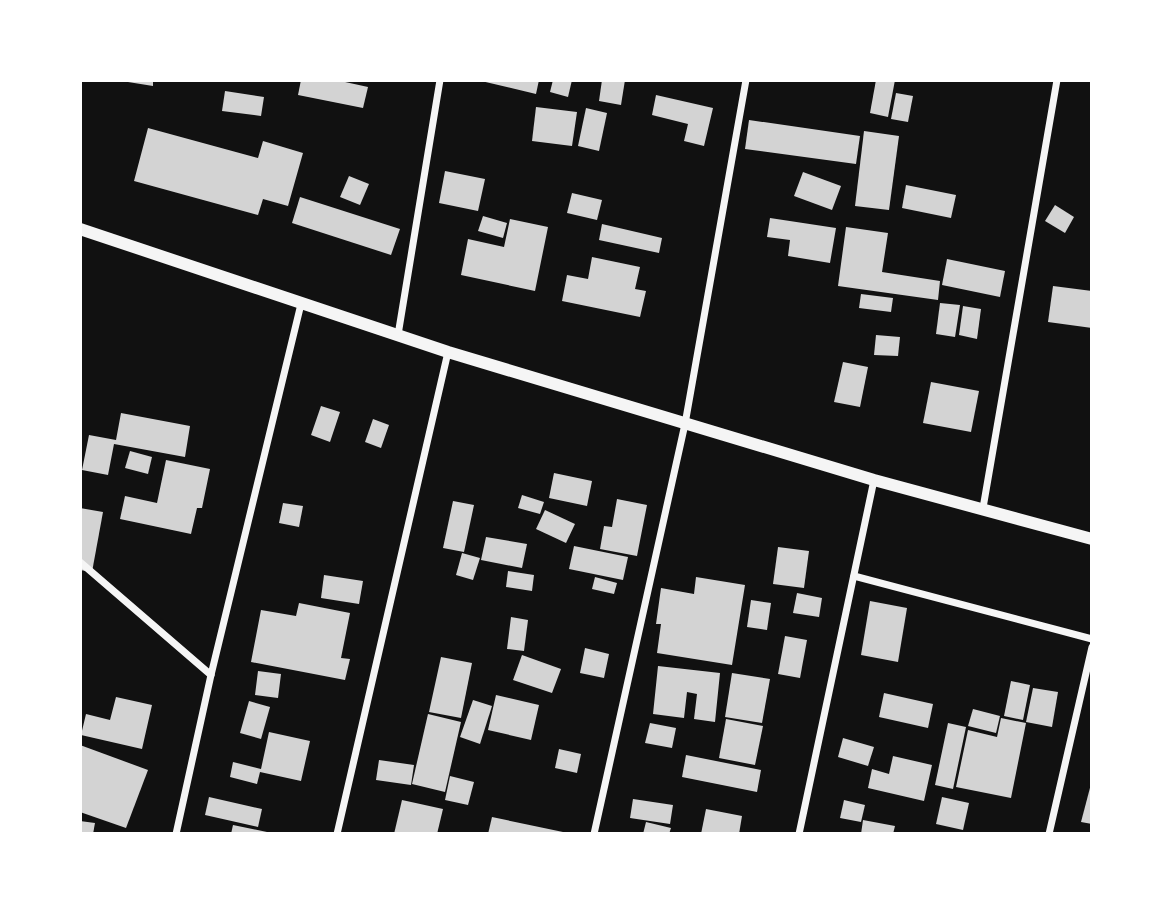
<svg xmlns="http://www.w3.org/2000/svg" width="1172" height="914" font-family="Mulish,sans-serif">
<style>
.building{fill:#d3d3d3}
.lines{fill:none;stroke-linecap:round;stroke-linejoin:round}
.minor{stroke:#f5f5f5;stroke-width:7}
.tertiary{stroke:#f5f5f5;stroke-width:12}
</style>
<rect width="100%" height="100%" fill="#111"/>
<!-- building -->
<g class="building">
<path d="M128,80H153V86L128,82Z"/>
<path d="M301,80H336L368,87L363,108L298,95Z"/>
<path d="M477,80H539L536,94Z"/>
<path d="M553,80H572L568,97L550,92Z"/>
<path d="M602,80H625L621,105L599,101Z"/>
<path d="M876,80H895L888,117L870,113Z"/>
<path d="M225,91L264,97L261,116L222,111Z"/>
<path d="M896,93L913,96L908,122L891,119Z"/>
<path d="M656,95L713,108L704,146L684,141L688,124L652,115Z"/>
<path d="M536,107L577,112L572,146L532,141Z"/>
<path d="M586,108L607,113L599,151L578,146Z"/>
<path d="M749,120L860,136L856,164L745,149Z"/>
<path d="M148,128L258,158L263,141L303,153L288,206L263,199L258,215L134,181Z"/>
<path d="M864,131L899,136L889,210L855,206Z"/>
<path d="M445,171L485,179L478,211L439,203Z"/>
<path d="M803,172L841,186L832,210L794,196Z"/>
<path d="M349,176L369,184L360,205L340,197Z"/>
<path d="M906,185L956,195L951,218L902,208Z"/>
<path d="M572,193L602,200L597,220L567,213Z"/>
<path d="M300,197L400,229L391,255L292,223Z"/>
<path d="M1055,205L1074,217L1065,233L1045,221Z"/>
<path d="M483,216L507,223L503,238L478,231Z"/>
<path d="M770,218L836,228L830,263L788,256L790,240L767,237Z"/>
<path d="M510,219L548,227L535,291L461,275L468,239L504,247Z"/>
<path d="M602,224L662,238L659,253L599,240Z"/>
<path d="M846,227L888,233L882,272L940,281L938,300L838,286Z"/>
<path d="M592,257L640,267L635,289L646,291L640,317L562,301L567,275L588,279Z"/>
<path d="M947,259L1005,271L1000,297L942,285Z"/>
<path d="M1053,286L1092,291V328L1048,322Z"/>
<path d="M861,294L893,298L891,312L859,308Z"/>
<path d="M940,303L960,305L955,337L936,334Z"/>
<path d="M963,306L981,309L977,339L959,335Z"/>
<path d="M876,335L900,337L898,356L874,355Z"/>
<path d="M843,362L868,367L860,407L834,402Z"/>
<path d="M931,382L979,391L971,432L923,423Z"/>
<path d="M321,406L340,412L330,442L311,435Z"/>
<path d="M121,413L190,426L185,457L114,444L108,475L82,470L89,435L116,440Z"/>
<path d="M373,419L389,425L381,448L365,442Z"/>
<path d="M130,451L152,457L148,474L125,468Z"/>
<path d="M166,460L210,469L202,508H197L191,534L120,519L125,496L157,503Z"/>
<path d="M554,473L592,481L587,506L549,498Z"/>
<path d="M522,495L544,502L540,514L518,508Z"/>
<path d="M617,499L647,505L637,556L600,549L604,526L612,527Z"/>
<path d="M453,501L474,505L464,552L443,548Z"/>
<path d="M283,503L303,506L299,527L279,523Z"/>
<path d="M80,508L103,512L92,572L80,570Z"/>
<path d="M545,510L575,524L566,543L536,529Z"/>
<path d="M486,537L527,544L522,568L481,560Z"/>
<path d="M574,546L628,557L623,580L569,569Z"/>
<path d="M778,547L809,551L804,588L773,584Z"/>
<path d="M462,553L480,558L473,580L456,575Z"/>
<path d="M508,571L534,575L532,591L506,587Z"/>
<path d="M324,575L363,581L359,604L321,598Z"/>
<path d="M595,577L617,583L614,594L592,589Z"/>
<path d="M696,577L745,585L732,665L657,653L661,624H656L661,588L694,594Z"/>
<path d="M797,593L822,598L819,617L793,613Z"/>
<path d="M751,600L771,603L767,630L747,627Z"/>
<path d="M870,601L907,608L898,662L861,655Z"/>
<path d="M299,603L350,613L341,658L350,659L345,680L251,662L261,610L296,616Z"/>
<path d="M511,617L528,620L524,651L507,649Z"/>
<path d="M785,636L807,640L800,678L778,674Z"/>
<path d="M585,648L609,654L604,678L580,673Z"/>
<path d="M522,655L561,669L552,693L513,680Z"/>
<path d="M441,657L472,663L461,718L429,712Z"/>
<path d="M658,666L720,673L715,722L694,719L697,694L687,692L684,718L653,714Z"/>
<path d="M258,671L281,674L278,698L255,695Z"/>
<path d="M732,673L770,679L762,723L725,717Z"/>
<path d="M1011,681L1030,685L1023,720L1004,716Z"/>
<path d="M1033,688L1058,692L1052,727L1026,722Z"/>
<path d="M884,693L933,704L928,728L879,717Z"/>
<path d="M496,695L539,705L531,740L488,730Z"/>
<path d="M116,697L152,705L142,749L81,735L86,714L110,720Z"/>
<path d="M473,700L492,706L480,744L460,737Z"/>
<path d="M249,701L270,707L261,739L240,733Z"/>
<path d="M973,709L1000,716L996,733L968,726Z"/>
<path d="M428,714L461,722L445,792L412,784Z"/>
<path d="M1001,718L1026,723L1011,798L956,787L968,730L997,737Z"/>
<path d="M726,719L763,726L755,765L719,758Z"/>
<path d="M650,723L676,728L672,748L645,743Z"/>
<path d="M948,723L966,727L953,789L935,785Z"/>
<path d="M269,732L310,741L301,781L260,772L257,784L230,777L233,762L261,769Z"/>
<path d="M843,738L874,747L868,766L838,757Z"/>
<path d="M80,745L148,770L126,828L80,812Z"/>
<path d="M559,749L581,754L577,773L555,768Z"/>
<path d="M686,755L761,770L757,792L682,777Z"/>
<path d="M893,756L932,765L924,801L868,788L872,769L889,774Z"/>
<path d="M379,760L414,765L411,785L376,780Z"/>
<path d="M450,776L474,782L468,805L445,800Z"/>
<path d="M1091,784H1092V824L1081,822Z"/>
<path d="M209,797L262,809L258,827L205,815Z"/>
<path d="M942,797L969,803L963,830L936,824Z"/>
<path d="M633,799L673,805L670,824L630,818Z"/>
<path d="M402,800L443,809L437,834H394Z"/>
<path d="M844,800L865,805L861,822L840,818Z"/>
<path d="M706,809L742,816L739,834H701Z"/>
<path d="M492,817L563,832V834H488Z"/>
<path d="M863,820L895,826L893,834H861Z"/>
<path d="M80,821L95,823L93,834H80Z"/>
<path d="M646,822L671,828L669,834H643Z"/>
<path d="M233,825L267,832V834H231Z"/>
</g>
<g class="lines">
<!-- minor -->
<g class="minor">
<path d="M398,335L440,80"/>
<path d="M983,508L1057,80"/>
<path d="M80,562L211,675"/>
<path d="M854,576L1092,639"/>
<path d="M176,834L211,675L301,304"/>
<path d="M337,834L448,352"/>
<path d="M594,834L685,424L746,80"/>
<path d="M799,834L874,480"/>
<path d="M1049,834L1092,647"/>
</g>
<!-- tertiary -->
<path class="tertiary" d="M80,229L448,352L874,480L1092,539"/>
</g>
<!-- border -->
<rect width="1172" height="914" fill="none" stroke="#ffffff" stroke-width="164"/>
</svg>
